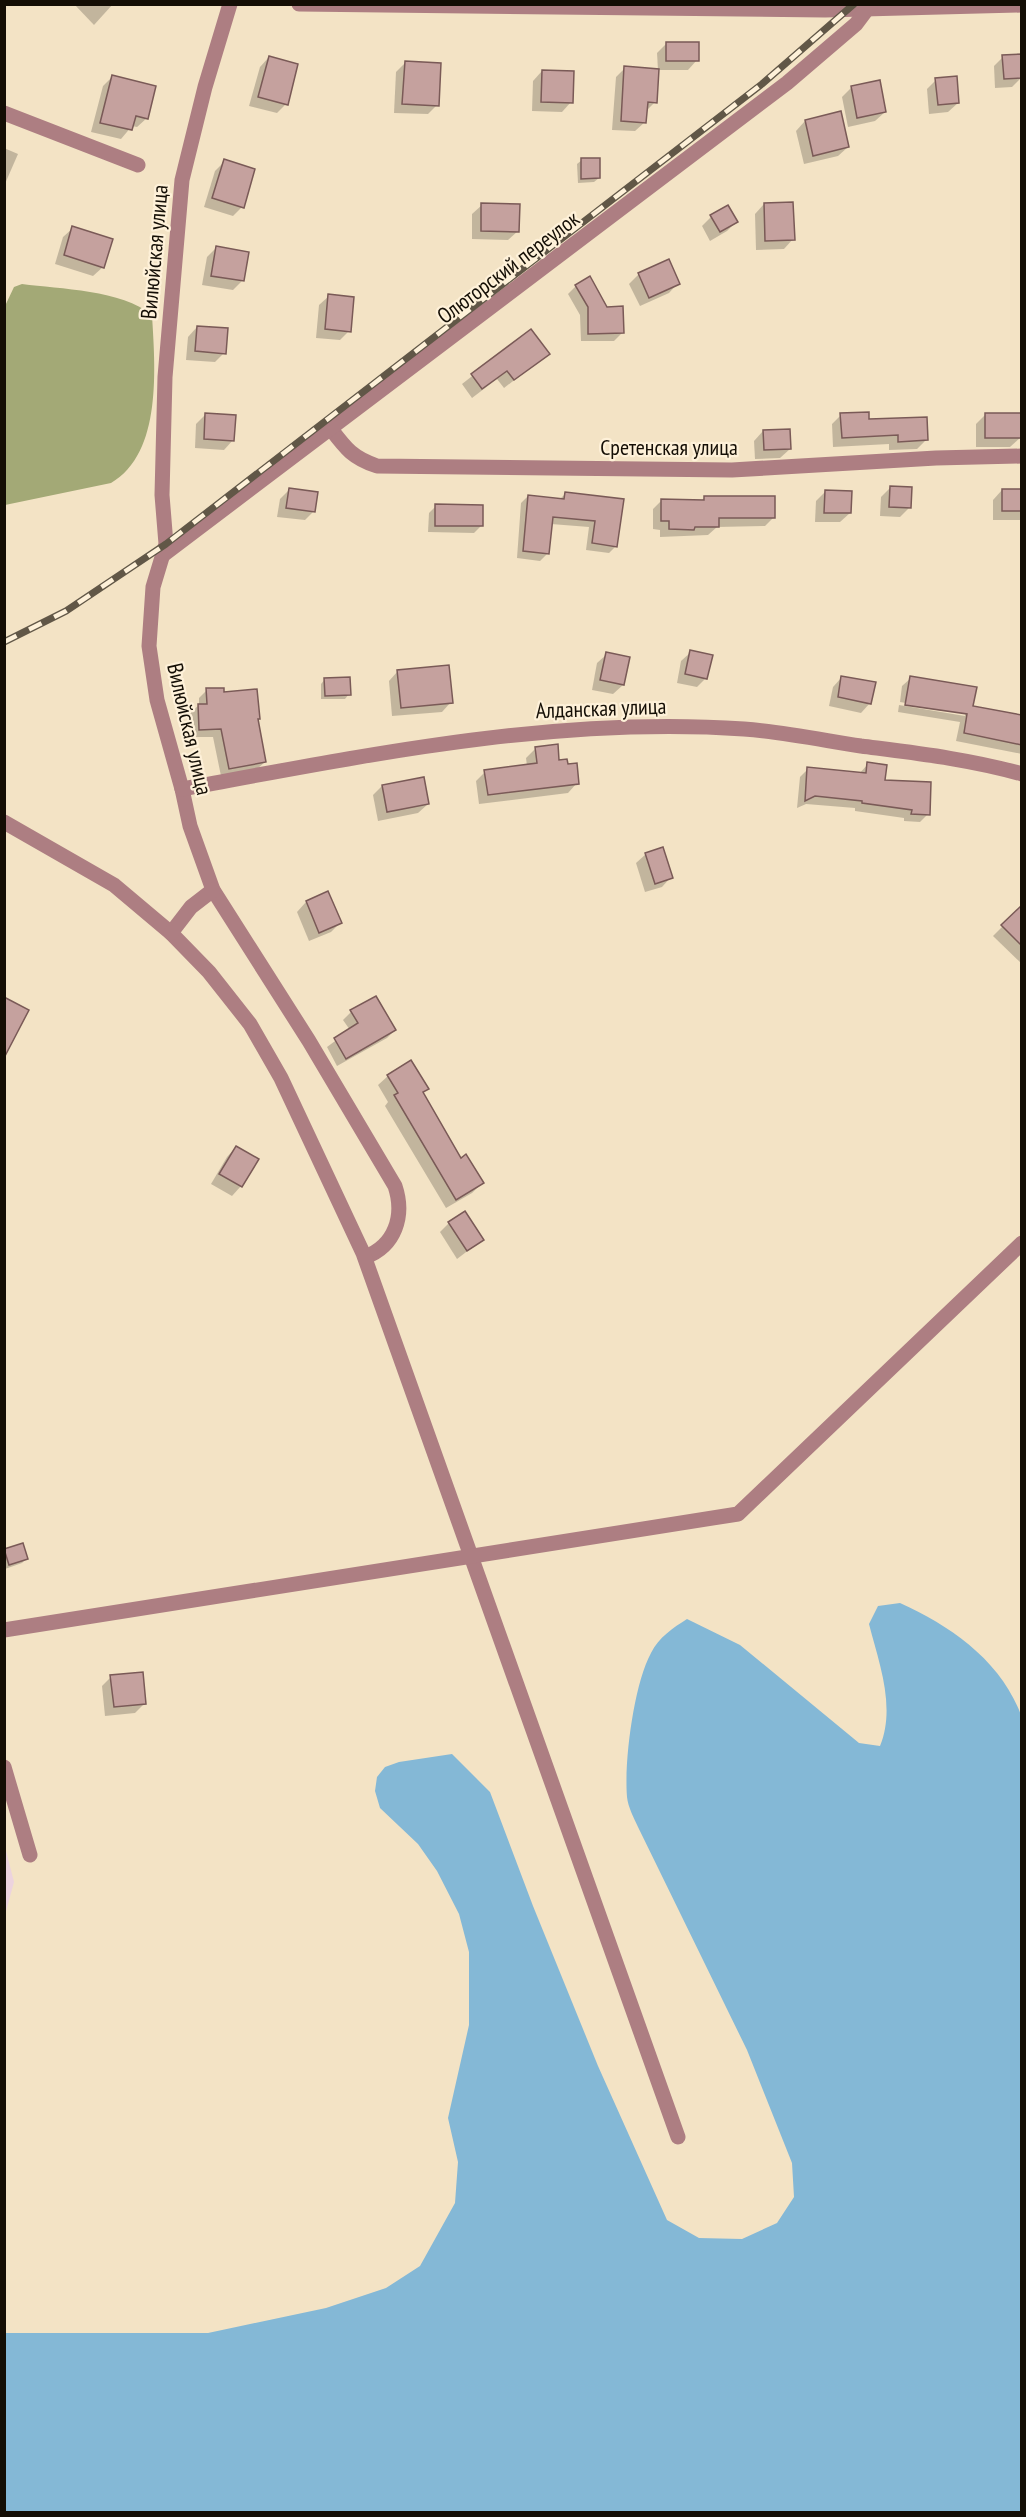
<svg xmlns="http://www.w3.org/2000/svg" width="1026" height="2517" font-family="'PT Sans Narrow',sans-serif">
<style>
.industrial{fill:#ecd3de}
.forest{fill:#a3a976}
.water{fill:#84b8d6}
.shadow{fill:#0003}
.building{fill:#c5a19e;stroke:#7a5a57;stroke-width:1.5}
.lines{fill:none;stroke-linecap:round;stroke-linejoin:round}
.minor{stroke:#ad7e82;stroke-width:15}
.rail-casing{stroke:#615747;stroke-width:7}
.rail{stroke:#fef1d9;stroke-width:4.5;stroke-dasharray:14;stroke-linecap:butt}
.labels{text-anchor:middle;stroke-width:4.5;stroke-linejoin:round;paint-order:stroke}
.street-label{font-size:22px;fill:#140e05;stroke:#fef1d9}
</style>
<rect width="100%" height="100%" fill="#f3e3c5"/>
<!-- industrial -->
<path class="industrial" d="M5,1847L14,1882L5,1915H4Z"/>
<!-- forest -->
<path class="forest" d="M22,284C60,289 122,290 152,315C155,366 163,453 111,483L5,505V306L14,287Z"/>
<!-- water -->
<path class="water" d="M900,1603C951,1626 1001,1661 1021,1715V2512H5V2333H208L326,2308L386,2288L420,2266L455,2203L458,2162L448,2118L469,2025V1952L459,1914L437,1871L418,1844L380,1808L375,1791L377,1777L385,1767L399,1762L452,1754L490,1792L533,1906L598,2066L667,2220L699,2238L742,2239L777,2223L794,2197L792,2163L747,2050L638,1827C634,1818 628,1807 627,1797C624,1761 634,1684 651,1653C659,1637 673,1628 687,1619L740,1645L859,1743L880,1746C896,1707 879,1663 869,1624L878,1606Z"/>
<!-- shadow -->
<g class="shadow">
<path d="M74,4H113L94,25Z"/>
<path d="M667,43L697,60L688,70H658L657,53Z"/>
<path d="M269,57L286,104L277,113L249,106L260,67Z"/>
<path d="M1003,57L1022,77L1012,87L995,88L994,66Z"/>
<path d="M405,63L437,105L428,114L394,113L396,72Z"/>
<path d="M625,68L655,102L645,112V122L635,131L612,130L616,77Z"/>
<path d="M542,71L571,102L562,112L532,111L533,81Z"/>
<path d="M112,77L147,118L137,127L132,126L121,139L91,132L103,86Z"/>
<path d="M936,80L958,103L948,112L929,114L927,89Z"/>
<path d="M851,88L885,112L875,121L848,127L842,97Z"/>
<path d="M805,121L848,147L838,156L804,164L796,131Z"/>
<path d="M4,148L18,154L4,186Z"/>
<path d="M582,160L599,178L594,182L578,183L577,164Z"/>
<path d="M225,161L242,207L233,216L204,207L215,171Z"/>
<path d="M764,204L793,239L784,249L756,250L755,214Z"/>
<path d="M482,205L518,231L508,240L472,239V214Z"/>
<path d="M711,217L736,222L727,231L710,241L702,226Z"/>
<path d="M73,228L103,267L93,276L55,264L63,237Z"/>
<path d="M216,248L243,280L233,290L202,285L207,257Z"/>
<path d="M639,274L678,283L669,293L640,306L629,284Z"/>
<path d="M576,286L622,333L614,341H581L580,315L568,294Z"/>
<path d="M329,296L349,331L340,340L316,338L319,305Z"/>
<path d="M197,327L224,353L215,362L186,360L188,337Z"/>
<path d="M530,331L548,354L504,388L497,379L472,398L462,384Z"/>
<path d="M986,414L1020,438L1010,447H976V424Z"/>
<path d="M205,415L233,440L224,450L195,448L196,424Z"/>
<path d="M841,415L868,421L927,439L917,449L889,450V444L833,447L832,424Z"/>
<path d="M763,431L790,449L780,458L755,459L754,441Z"/>
<path d="M890,488L910,507L900,517L880,516L881,497Z"/>
<path d="M289,490L314,511L305,520L277,517L280,499Z"/>
<path d="M1002,490H1022V520H993V500Z"/>
<path d="M825,492L850,513L840,522H815L816,501Z"/>
<path d="M565,494L622,500L616,546L609,553L586,550L589,527L551,524L547,554L540,561L517,558L521,503L528,496L559,500Z"/>
<path d="M704,498L774,517L765,526L717,527L708,535L660,537V530L653,529V509L662,500L701,501Z"/>
<path d="M436,506L482,525L474,533L428,532L429,513Z"/>
<path d="M691,652L706,678L697,687L677,683L681,661Z"/>
<path d="M607,654L623,685L613,694L592,690L597,663Z"/>
<path d="M398,671L451,702L442,712L392,716L389,681Z"/>
<path d="M842,677L870,703L861,713L829,706L833,687Z"/>
<path d="M911,678L971,707L1022,717V754L956,741L960,722L898,712L899,705L965,716V713L900,702L902,686Z"/>
<path d="M325,679L349,694L345,699H321V684Z"/>
<path d="M207,690L222,694L257,720L265,762L257,769L221,776L213,737H192L190,713L199,705V698Z"/>
<path d="M536,748L566,765L577,783L568,793L479,804L476,781L485,772L527,766L526,758Z"/>
<path d="M868,764L884,781L928,814L920,822L904,821V818L855,811V808L806,804L797,808L800,777L808,769L859,774Z"/>
<path d="M382,786L428,804L418,813L378,821L373,795Z"/>
<path d="M646,854L671,877L662,887L645,892L636,863Z"/>
<path d="M328,893L340,923L331,932L309,941L297,912L306,902Z"/>
<path d="M1019,910L1022,912V964L993,936Z"/>
<path d="M351,1012L395,1030L387,1038L337,1066L327,1047L350,1030L343,1020Z"/>
<path d="M388,1076L427,1089L422,1093L461,1160L482,1183L472,1193L446,1208L385,1106L388,1102L378,1085Z"/>
<path d="M236,1147L241,1186L232,1196L211,1184L227,1157Z"/>
<path d="M449,1223L482,1240L457,1259L440,1232Z"/>
<path d="M22,1545L26,1559L22,1563L5,1569L4,1551Z"/>
<path d="M111,1677L144,1704L135,1713L105,1716L102,1686Z"/>
</g>
<!-- building -->
<g class="building">
<rect x="666" y="42" width="33" height="19"/>
<path d="M1022,54V78L1004,79L1002,55Z"/>
<path d="M269,56L298,64L288,105L258,97Z"/>
<path d="M405,61L441,63L439,106L402,104Z"/>
<path d="M624,66L659,69L657,103L648,102L646,123L621,121Z"/>
<path d="M542,70L574,71L573,103L541,102Z"/>
<path d="M112,75L156,86L148,119L136,116L132,130L100,123Z"/>
<path d="M957,76L959,103L938,105L935,78Z"/>
<path d="M880,80L886,112L857,118L851,86Z"/>
<path d="M841,111L849,147L813,156L805,120Z"/>
<path d="M581,158H600V178L581,179Z"/>
<path d="M224,159L255,169L244,208L212,198Z"/>
<path d="M793,202L795,240L765,241L764,203Z"/>
<path d="M481,203L520,204L519,232L481,231Z"/>
<path d="M728,205L738,222L720,232L710,215Z"/>
<path d="M72,226L113,239L104,268L64,255Z"/>
<path d="M216,246L249,252L244,281L211,276Z"/>
<path d="M669,259L680,284L649,298L638,273Z"/>
<path d="M590,276L607,307L623,306L624,333L588,334V307L575,285Z"/>
<path d="M328,294L354,297L351,332L325,329Z"/>
<path d="M197,326L228,328L226,354L195,351Z"/>
<path d="M531,329L550,354L514,380L507,371L482,389L471,374Z"/>
<path d="M869,412V419L927,417L928,440L898,442V435L842,438L840,413Z"/>
<path d="M205,413L236,415L234,441L204,439Z"/>
<rect x="985" y="413" width="37" height="25"/>
<path d="M790,429L791,449L764,450L763,430Z"/>
<path d="M890,486L912,487L911,508L889,507Z"/>
<path d="M289,488L318,492L315,512L286,508Z"/>
<rect x="1002" y="489" width="20" height="22"/>
<path d="M825,490L852,491L851,513H824Z"/>
<path d="M565,492L624,499L617,547L592,543L595,521L553,517L549,554L523,551L528,495L564,499Z"/>
<path d="M704,496H775V518H719V527H695L694,530L669,529V521H661V499L704,500Z"/>
<path d="M435,504L483,505V526H435Z"/>
<path d="M690,650L713,655L707,679L685,674Z"/>
<path d="M606,652L630,657L624,685L600,680Z"/>
<path d="M449,665L453,703L401,708L397,670Z"/>
<path d="M841,676L876,682L871,704L838,697Z"/>
<path d="M910,676L977,687L973,706L1022,715V745L964,733L967,714L905,705Z"/>
<path d="M350,677L351,695L325,696L324,678Z"/>
<path d="M206,688H224V692L257,689L260,719H258L266,762L229,769L221,729L199,730L198,704H207Z"/>
<path d="M558,744L559,760L567,759L568,764L577,763L579,784L488,795L484,770L537,763L535,747Z"/>
<path d="M867,762L887,765L885,780L931,782L930,815L911,814L912,810L862,803V801L815,796L805,801L807,767L866,773Z"/>
<path d="M424,777L429,804L387,812L382,785Z"/>
<path d="M663,847L673,878L655,884L645,853Z"/>
<path d="M328,891L342,923L319,933L306,901Z"/>
<path d="M1022,905V946L1001,925Z"/>
<path d="M376,996L396,1030L346,1059L334,1038L358,1023L350,1010Z"/>
<path d="M4,997L29,1010L4,1058Z"/>
<path d="M411,1060L429,1089L423,1092L461,1158L466,1154L484,1183L456,1200L394,1095L398,1093L387,1075Z"/>
<path d="M236,1146L259,1159L242,1187L219,1174Z"/>
<path d="M465,1211L484,1240L467,1251L448,1222Z"/>
<path d="M23,1543L28,1559L9,1565L4,1549Z"/>
<path d="M143,1672L146,1704L114,1707L110,1675Z"/>
</g>
<g class="lines">
<!-- minor -->
<g class="minor">
<path d="M230,4L205,87L182,180L165,377L162,495L166,544L153,587L149,646L157,700L182,789L190,826L213,890L309,1041L395,1186C405,1216 395,1246 365,1257"/>
<path d="M299,4L825,10L1022,5"/>
<path d="M4,113L138,165"/>
<path d="M331,429C346,449 353,458 377,466L732,470L936,458L1022,456"/>
<path d="M163,555L787,83L856,24L871,4"/>
<path d="M182,789C368,755 555,716 744,729C783,732 822,740 861,746C915,753 969,759 1022,774"/>
<path d="M4,822L114,885L171,933L209,972L250,1024L281,1078L363,1253L678,2137"/>
<path d="M171,933L191,907L213,890"/>
<path d="M4,1630L738,1514L1022,1243"/>
<path d="M4,1767L30,1855"/>
</g>
<!-- rail casing -->
<g class="rail-casing">
<path id="rail" d="M4,642L66,611L166,544L762,84L854,4"/>
</g>
<!-- rail -->
<use href="#rail" class="rail"/>
</g>
<g class="labels">
<!-- street labels -->
<g class="street-label">
<text transform="translate(154 252) rotate(-85)" y="8">Вилюйская улица</text>
<text transform="translate(508 267) rotate(-37)" y="8">Олюторский переулок</text>
<text x="669" y="455">Сретенская улица</text>
<text transform="translate(601 708) rotate(-2)" y="8">Алданская улица</text>
<text transform="translate(190 729) rotate(77)" y="8">Вилюйская улица</text>
</g>
</g>
<!-- border -->
<rect width="1026" height="2517" fill="none" stroke="#140e05" stroke-width="12"/>
</svg>
